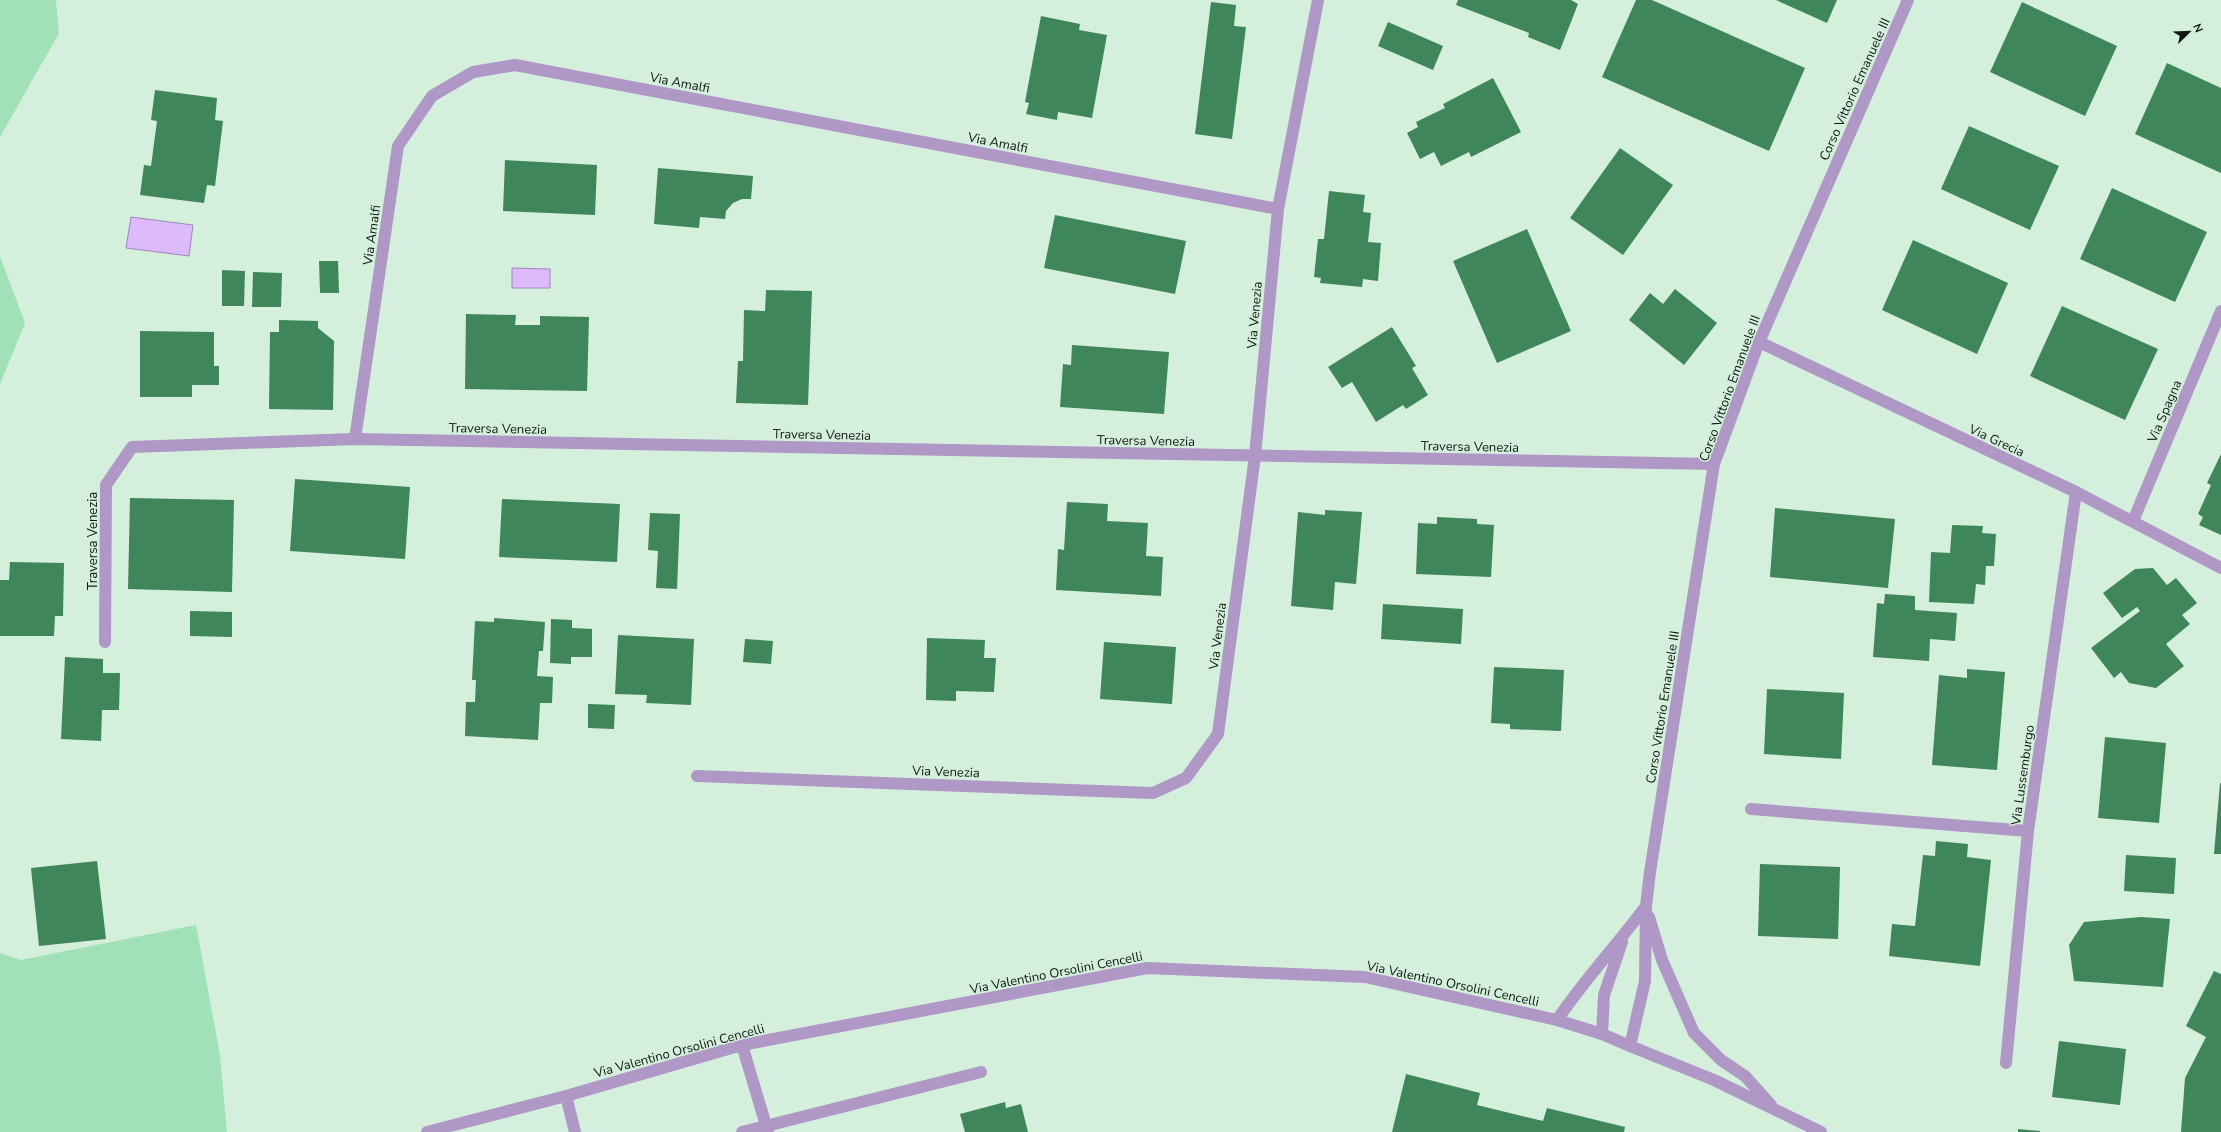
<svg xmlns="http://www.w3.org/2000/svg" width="2221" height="1132" font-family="'Nunito Sans',sans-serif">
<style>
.green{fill:#a1e1b7}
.water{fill:#dcbafc;stroke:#9e89b6}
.building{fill:#3f865b}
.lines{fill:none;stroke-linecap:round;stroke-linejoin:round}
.minor{stroke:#af97c6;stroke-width:12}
.tertiary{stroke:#af97c6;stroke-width:12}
.labels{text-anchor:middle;stroke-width:3;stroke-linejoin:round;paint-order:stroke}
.street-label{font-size:13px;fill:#0e1711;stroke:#d4efdc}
</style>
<rect width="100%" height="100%" fill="#d4efdc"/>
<!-- green -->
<g class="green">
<path d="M0,0H56L59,33L0,137Z"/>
<path d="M0,256L25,323L0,384Z"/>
<path d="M196,925L220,1055L227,1132H0V953L21,960Z"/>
</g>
<!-- water -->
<g class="water">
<path d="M131,217L193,225L189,256L126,248Z"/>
<path d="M512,268L550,269V288H512Z"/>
</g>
<!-- building -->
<g class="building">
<path d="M1458,0H1571L1578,4L1560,50L1528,37L1529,33L1456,5Z"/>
<path d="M1636,0H1652L1805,68L1769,151L1602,77Z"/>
<path d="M1776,0H1837L1827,23Z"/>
<path d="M1211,2L1236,5L1234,26L1246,27L1232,139L1195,134Z"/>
<path d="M2022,2L2117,46L2085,116L1990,72Z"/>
<path d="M1041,16L1080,24L1079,30L1107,35L1092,118L1058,112L1057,120L1026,114L1029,103L1025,102Z"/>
<path d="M1388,22L1443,46L1433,70L1378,46Z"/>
<path d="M2167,63L2221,88V173L2135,134Z"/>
<path d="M1493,78L1521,132L1471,157L1469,152L1441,166L1434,152L1420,159L1407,133L1418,127L1416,122L1445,108L1443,104Z"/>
<path d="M155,90L217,98L215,120L223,121L215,186L207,185L204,203L140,195L144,165L151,166L157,121L151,120Z"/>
<path d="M1969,126L2059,166L2030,230L1941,189Z"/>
<path d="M1620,148L1673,185L1623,255L1570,218Z"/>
<path d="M505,160L597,165L595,215L503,211Z"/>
<path d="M658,168L753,176L751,199H742L733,203L726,211L725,219L700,217L699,228L654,224Z"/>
<path d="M2112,188L2207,232L2175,302L2080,259Z"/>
<path d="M1329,191L1365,195L1363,212L1371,213L1368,242L1381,243L1378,281L1363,279L1362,287L1320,283L1321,278L1314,277L1318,239H1324Z"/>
<path d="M1055,215L1186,241L1175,294L1044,268Z"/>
<path d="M1527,229L1571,331L1497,363L1453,261Z"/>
<path d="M1913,240L2008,283L1977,354L1882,310Z"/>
<path d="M319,261H338L339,293H320Z"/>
<path d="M222,270L245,271L244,306H222Z"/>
<path d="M253,272L282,273L281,307H252Z"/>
<path d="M1675,289L1717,323L1684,365L1629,320L1650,293L1663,304Z"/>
<path d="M766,290L812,291L808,405L736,403L738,361H743L744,310L765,311Z"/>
<path d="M2062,306L2158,349L2125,420L2030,376Z"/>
<path d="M466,314L516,315L515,325H540V316L589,317L587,391L465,389Z"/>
<path d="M279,320L318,321V328L334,341L333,410L269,409L270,332H279Z"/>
<path d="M1392,327L1416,366L1412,368L1428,395L1406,409L1403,405L1376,422L1352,382L1342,388L1328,367Z"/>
<path d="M140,331L214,332V366H219V385H192V397H140Z"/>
<path d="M1072,345L1169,352L1164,414L1060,407L1063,364L1071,365Z"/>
<path d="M2221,454V535L2199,525L2203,517L2198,514L2211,485L2207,483Z"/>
<path d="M295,479L410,487L405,559L290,551Z"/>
<path d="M130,498L234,500L232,592L128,589Z"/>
<path d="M502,499L620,504L617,562L499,557Z"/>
<path d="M1067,502L1108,504L1107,521L1148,523L1146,556L1163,557L1161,596L1056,590L1058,549L1064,550Z"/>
<path d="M1775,508L1895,519L1888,588L1770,577Z"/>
<path d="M1325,510L1362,512L1356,584L1335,582L1333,610L1291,606L1298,512L1325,515Z"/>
<path d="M650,513L680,514L677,589L656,588L658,551L648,550Z"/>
<path d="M1437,517L1477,519V524L1494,525L1491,577L1416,574L1418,523L1437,524Z"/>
<path d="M1952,525L1983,526L1982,533L1996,534L1994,566H1986L1985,585L1976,584L1974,604L1929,602L1931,552L1950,553Z"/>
<path d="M10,562L64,563L63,616H55L54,636H0V580H9Z"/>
<path d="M2153,568L2167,585L2176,578L2197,603L2182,615L2190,624L2166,644L2184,666L2156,688L2129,683L2121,672L2114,678L2091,648L2140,611L2137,607L2122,618L2103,593L2135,569Z"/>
<path d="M1885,594L1915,596V610L1957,613L1955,641L1930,639L1929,661L1873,657L1877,603L1884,604Z"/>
<path d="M1383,604L1463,609L1461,644L1381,639Z"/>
<path d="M190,611L232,612V637L190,636Z"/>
<path d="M494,618L545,622L543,651H539L537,676L553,677L552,703H540L538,740L465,736L466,702H475L476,680H472L475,621L494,622Z"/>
<path d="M551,619L572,620V628L592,629V657H571V664L550,663Z"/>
<path d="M618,635L694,639L691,705L646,703L647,695L615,694Z"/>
<path d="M927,638L985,640L984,658H996L994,692L956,691V701L926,700Z"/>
<path d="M745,639L773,641L771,664L743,662Z"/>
<path d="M1104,642L1176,647L1172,704L1100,699Z"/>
<path d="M65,657L103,659V673H120L119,710H102L101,741L61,739Z"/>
<path d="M1494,667L1564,670L1561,731L1510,729V724L1491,723Z"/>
<path d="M1967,669L2005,672L1997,770L1932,765L1939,675L1967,678Z"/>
<path d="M1767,689L1844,693L1841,759L1764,754Z"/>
<path d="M588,704L615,705L614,729L588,728Z"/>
<path d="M2105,737L2166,743L2159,823L2098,818Z"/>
<path d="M2220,783H2221V854H2214Z"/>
<path d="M1936,841L1968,844L1967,857L1991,860L1980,966L1889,956L1892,924L1915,926L1923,855L1935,856Z"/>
<path d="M2126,855L2176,858L2174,894L2124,891Z"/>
<path d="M97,861L106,939L39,946L31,868Z"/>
<path d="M1760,864L1840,867L1838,939L1758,936Z"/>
<path d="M2141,917L2170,919L2163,987L2074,981L2069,945L2084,922Z"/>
<path d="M2214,971L2221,974V1132H2181L2185,1078L2206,1037L2186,1026Z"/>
<path d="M2059,1041L2126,1049L2120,1105L2052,1097Z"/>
<path d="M1406,1074L1480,1093L1477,1105L1543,1121L1547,1108L1625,1127L1624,1132H1392Z"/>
<path d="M1005,1102L1006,1108L1021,1104L1028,1132H965L960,1114Z"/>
<path d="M2018,1129L2040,1131V1132H2018Z"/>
</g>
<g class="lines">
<!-- minor -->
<g class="minor">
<path d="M1759,342L2076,492L2221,568"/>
<path d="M355,439L398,146L432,96L473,72L515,65L1278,209"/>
<path d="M2133,521L2221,311"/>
<path d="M105,642L106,485L132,447L355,439L1714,464"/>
<path d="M697,776L1153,793L1186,778L1218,734L1255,456L1278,209L1318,0"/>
<path d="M1751,809L2028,831"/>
<path d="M742,1045L768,1132"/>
<path d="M2006,1063L2028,831L2076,492"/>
<path d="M566,1096L575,1132"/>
<path d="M427,1132L566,1096L742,1045L1147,968L1365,977L1557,1020L1602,1034L1630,1046"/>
<path d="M742,1132L981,1072"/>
</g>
<!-- tertiary -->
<g class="tertiary">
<path d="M1649,917L1662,960L1694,1033L1721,1060L1745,1076L1771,1105"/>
<path d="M1557,1020C1584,980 1617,945 1646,906"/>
<path d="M1602,1034L1604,995L1622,942"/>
<path d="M1821,1132L1714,1080L1630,1046L1645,981L1646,906L1650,872L1714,464L1759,342L1908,0"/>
</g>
</g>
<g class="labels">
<!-- street labels -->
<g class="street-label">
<text transform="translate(680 82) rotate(11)" y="5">Via Amalfi</text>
<text transform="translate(1854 89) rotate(-66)" y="5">Corso Vittorio Emanuele III</text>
<text transform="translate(998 142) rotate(11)" y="5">Via Amalfi</text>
<text transform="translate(371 235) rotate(-82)" y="5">Via Amalfi</text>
<text transform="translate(1254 315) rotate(-85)" y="5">Via Venezia</text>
<text transform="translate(1729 388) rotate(-70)" y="5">Corso Vittorio Emanuele III</text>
<text transform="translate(2164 411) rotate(-67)" y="5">Via Spagna</text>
<text transform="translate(498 428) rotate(1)" y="5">Traversa Venezia</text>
<text transform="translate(822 434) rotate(1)" y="5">Traversa Venezia</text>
<text transform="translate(1146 440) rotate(1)" y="5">Traversa Venezia</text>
<text transform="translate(1997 440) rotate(25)" y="5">Via Grecia</text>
<text transform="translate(1470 446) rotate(1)" y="5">Traversa Venezia</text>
<text transform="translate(92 541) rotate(-90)" y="5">Traversa Venezia</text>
<text transform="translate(1217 636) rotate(-83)" y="5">Via Venezia</text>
<text transform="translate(1662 707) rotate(-81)" y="5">Corso Vittorio Emanuele III</text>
<text transform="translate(946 771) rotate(2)" y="5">Via Venezia</text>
<text transform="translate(2022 775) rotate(-82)" y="5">Via Lussemburgo</text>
<text transform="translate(1056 972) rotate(-11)" y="5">Via Valentino Orsolini Cencelli</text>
<text transform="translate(1453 983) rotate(12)" y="5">Via Valentino Orsolini Cencelli</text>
<text transform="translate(679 1050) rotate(-15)" y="5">Via Valentino Orsolini Cencelli</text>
</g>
</g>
<!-- north arrow -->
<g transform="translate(2189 32) rotate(67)" stroke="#d4efdc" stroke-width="3" paint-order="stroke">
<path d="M0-3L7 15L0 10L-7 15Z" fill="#0e1711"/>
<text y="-6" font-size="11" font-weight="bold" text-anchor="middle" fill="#0e1711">N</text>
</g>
</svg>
